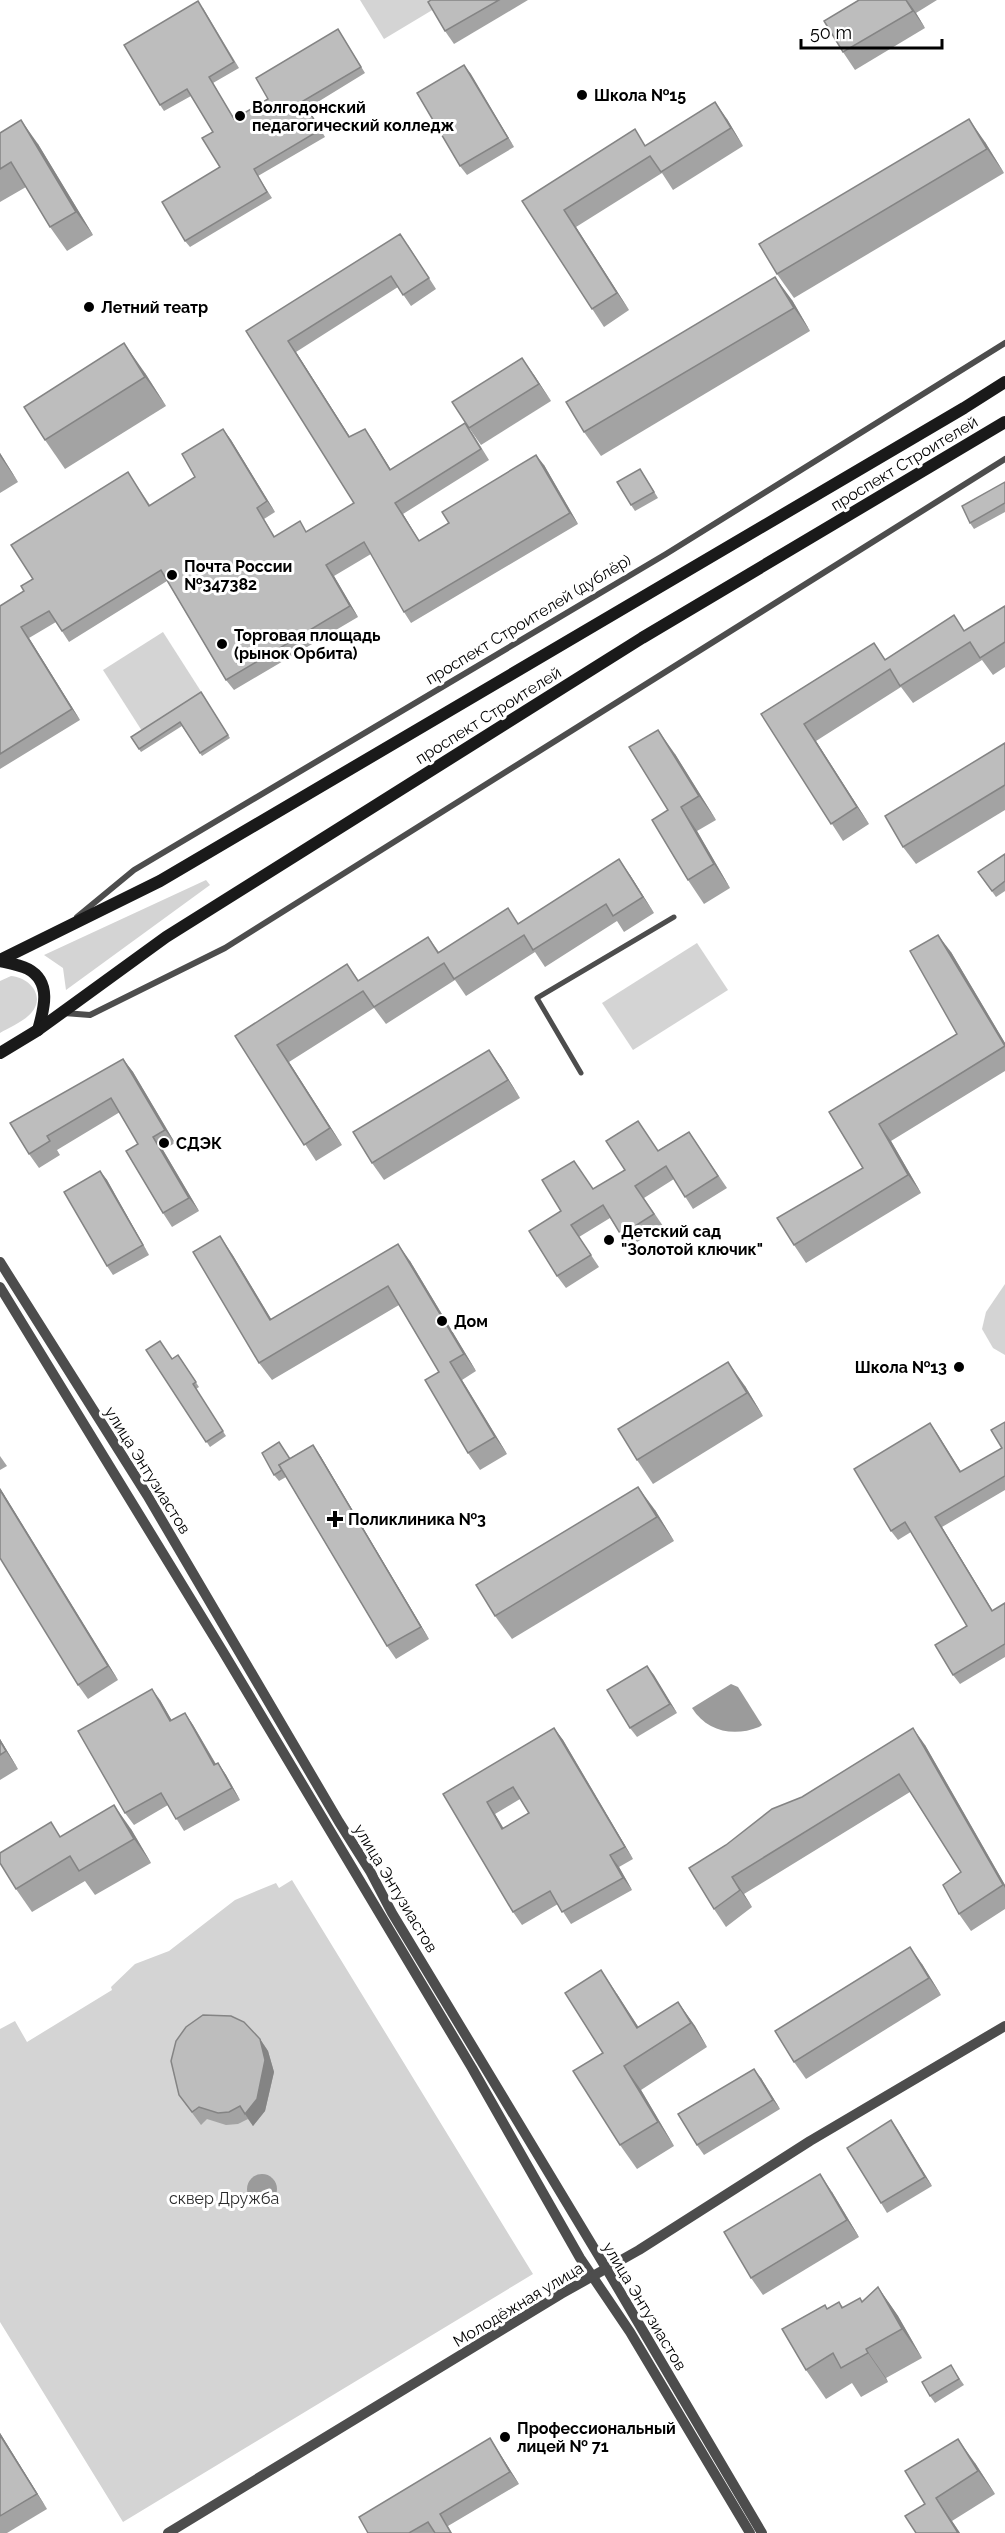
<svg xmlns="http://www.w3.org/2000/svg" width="1005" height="2533" font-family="Raleway,sans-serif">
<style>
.green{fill:#d4d4d4}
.water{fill:#9b9b9b}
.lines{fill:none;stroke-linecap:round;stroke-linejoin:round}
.pedestrian{stroke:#4d4d4d;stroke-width:5}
.minor{stroke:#4d4d4d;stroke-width:6}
.tertiary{stroke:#4d4d4d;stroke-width:10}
.secondary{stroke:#1a1a1a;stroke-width:12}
.wall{fill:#a3a3a3;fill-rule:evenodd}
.shaded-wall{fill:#848484}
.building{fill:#bdbdbd;stroke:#848484;stroke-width:1.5;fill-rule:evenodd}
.poi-dot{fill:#000;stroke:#fff;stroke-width:2}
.labels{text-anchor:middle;stroke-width:6;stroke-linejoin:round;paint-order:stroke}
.poi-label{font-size:16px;font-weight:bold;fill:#000;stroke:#fff;text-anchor:start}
.street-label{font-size:16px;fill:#000;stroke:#fff}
.park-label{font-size:16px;fill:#2b2b2b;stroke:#fff}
</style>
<rect width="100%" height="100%" fill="#fff"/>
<!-- green -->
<g class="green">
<path d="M360,0H449L384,39Z"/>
<path d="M163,632L202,693L142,731L103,670Z"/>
<path d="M206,880L210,885L66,990L63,968L44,955Z"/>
<path d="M697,943L728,990L633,1050L602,1003Z"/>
<path d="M11,976C28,977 46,995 32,1012C25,1021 10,1027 0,1033V981Z"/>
<path d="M1005,1284V1355L993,1348L982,1329L986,1312Z"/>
<path d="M292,1880L533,2274L123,2522L0,2322V2029L15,2021L27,2042L112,1990L111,1987L135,1964L169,1951L235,1900L276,1883L279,1888Z"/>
</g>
<!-- water -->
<g class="water">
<path d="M731,1684L738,1687L762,1725L759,1727C734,1737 707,1732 692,1708Z"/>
<circle cx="262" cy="2189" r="15"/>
</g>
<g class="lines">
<!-- pedestrian -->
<path class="pedestrian" d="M581,1073L537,998L674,917"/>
<!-- minor -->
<g class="minor">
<path d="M77,917L134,870L666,554L1005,343"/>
<path d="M64,1013L90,1015L225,948L1005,459"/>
</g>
<!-- tertiary -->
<g class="tertiary">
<path d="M0,1262L147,1495L339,1822L370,1871L392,1913L606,2268L762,2533"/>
<path d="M0,1287L222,1650L472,2068L580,2258L630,2332L750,2533"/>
<path d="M168,2533L561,2294L639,2250L810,2141L1005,2026"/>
</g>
<!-- secondary -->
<g class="secondary">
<path d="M0,960L160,881L964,408L1005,382"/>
<path d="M0,961C9,963 20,965 28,969C52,982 44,1009 38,1030"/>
<path d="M0,1053L38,1030L166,937L642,638L1005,422"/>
</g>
</g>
<!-- wall -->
<g class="wall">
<path d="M431,0H528L454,44L445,31Z"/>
<path d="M859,0H937L916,13L925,28L855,70L843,52Z"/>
<path d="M203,8L239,68L213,83L234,119L268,99L338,29L365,73L308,108L325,137L258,176L272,198L190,247L185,241L220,167L213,132L191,96L164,111L160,105Z"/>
<path d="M464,65L514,147L467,175L460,166Z"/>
<path d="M727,119L743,146L673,190L662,173L576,227L629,310L604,327L522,201L646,145Z"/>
<path d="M0,133L38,144L93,235L67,251L50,227L26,187L0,202Z"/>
<path d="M985,142L1004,173L794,298L777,274Z"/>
<path d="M408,245L436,289L411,306L398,287L296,352L350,437L365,429L391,470L465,423L473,434L489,460L403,514L419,541L544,465L578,524L411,623L404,612L371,554L334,576L358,617L234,690L226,680L167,581L69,642L56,622L29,638L80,720L0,769V606L24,591L33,579L135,483L150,505L195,477L223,429L231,440L275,512L264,519L275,537L307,531L354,503L246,331Z"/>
<path d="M792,300L810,331L601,456L584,432Z"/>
<path d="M145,373L166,406L65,469L45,440Z"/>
<path d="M534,375L551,401L481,445L469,428Z"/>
<path d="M0,453L18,482L0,493Z"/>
<path d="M644,475L658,498L635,511L631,505Z"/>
<path d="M1005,482V512L974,529L970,523Z"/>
<path d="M1005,606V667L993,675L982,660L913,703L901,687L816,741L869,824L843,841L761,714L874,643L885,659L965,631Z"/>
<path d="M201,692L230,738L202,756L182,726L141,752L131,737Z"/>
<path d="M1005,743V810L916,864L903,847Z"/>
<path d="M675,754L716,820L697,831L730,888L704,904L688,880L668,810Z"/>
<path d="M1005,854V891L996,897L978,872Z"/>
<path d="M630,875L654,913L624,932L617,921L545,967L535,952L466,996L455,980L386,1024L374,1008L289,1062L342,1145L316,1161L235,1036L347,964L359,981L428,937L439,952L519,923Z"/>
<path d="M951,952L1005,1043V1071L891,1141L921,1193L806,1263L794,1245L863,1168L829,1112L957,1034Z"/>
<path d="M489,1050L501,1067L520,1098L384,1180L372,1163Z"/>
<path d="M123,1059L133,1072L175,1143L163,1150L199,1211L172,1227L163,1213L138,1144L120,1112L57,1150L60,1155L39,1168L29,1154Z"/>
<path d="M689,1132L727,1188L693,1209L674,1179L644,1198L663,1226L629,1247L610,1218L579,1237L599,1267L566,1288L557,1276L561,1211L593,1189Z"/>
<path d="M100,1171L107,1180L149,1255L113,1275L107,1266Z"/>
<path d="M232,1254L271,1319L410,1261L476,1371L462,1380L507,1454L480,1470L468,1453L439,1372L399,1305L272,1380L259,1363Z"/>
<path d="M146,1350L172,1359L178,1355L199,1387L196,1389L226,1436L210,1447Z"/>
<path d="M745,1386L763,1416L653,1484L637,1460Z"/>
<path d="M1005,1422V1490L942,1527L993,1611L1005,1603V1657L960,1684L953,1675L967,1626L911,1532L898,1540L891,1531L930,1423L961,1472L1002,1448Z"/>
<path d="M313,1445L321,1457L429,1639L396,1659L387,1646L286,1477L279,1481L274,1475L290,1458Z"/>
<path d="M0,1456L7,1466L0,1470Z"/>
<path d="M0,1488L118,1680L88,1699L78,1685Z"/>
<path d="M655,1510L674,1541L512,1639L495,1616Z"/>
<path d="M647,1666L677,1713L637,1737L630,1728Z"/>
<path d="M160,1700L172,1721L185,1713L193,1725L216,1764L218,1763L226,1775L240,1800L184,1831L168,1805L134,1825L125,1813Z"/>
<path d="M554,1728L563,1740L633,1859L619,1867L632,1890L571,1924L558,1904L522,1925L513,1912L443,1794ZM520,1799L529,1813L503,1828L495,1814Z"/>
<path d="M0,1739L18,1769L0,1780Z"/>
<path d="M925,1745L1005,1885V1909L971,1931L959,1914L961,1872L910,1792L744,1894L752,1907L726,1927L714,1909L689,1868L802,1797Z"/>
<path d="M131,1829L151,1863L95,1895L85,1881L32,1912L16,1889L61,1837Z"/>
<path d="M922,1964L941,1995L806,2079L794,2062Z"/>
<path d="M617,1994L638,2027L678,2002L695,2026L707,2047L641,2090L674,2146L637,2169L620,2145L603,2053Z"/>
<path d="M260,2039L268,2051L274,2072L265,2111L253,2126L248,2119L238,2124L226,2125L207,2119L201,2125L179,2095Z"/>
<path d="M761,2078L780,2109L704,2155L697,2145Z"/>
<path d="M891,2120L932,2186L887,2213L881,2203Z"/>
<path d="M832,2192L859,2237L763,2295L751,2278Z"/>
<path d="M878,2287L898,2316L922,2358L886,2378L888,2382L861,2397L852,2383L826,2399L806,2370L828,2308L839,2302L843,2307L862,2301Z"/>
<path d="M955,2372L964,2385L935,2403L930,2396Z"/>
<path d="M0,2433L47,2509L7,2533H0Z"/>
<path d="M490,2438L519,2484L448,2526L452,2533H368Z"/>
<path d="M975,2463L995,2494L952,2521L960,2533H916L925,2504Z"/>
</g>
<!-- shaded-wall -->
<g class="shaded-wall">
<path d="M907,0L916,13L925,28L913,11Z"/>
<path d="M464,65L471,74L514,147L508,138Z"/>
<path d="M715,102L727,119L743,146L731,128Z"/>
<path d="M969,119L985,142L1004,173L987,149Z"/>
<path d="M21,120L38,144L93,235L76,212Z"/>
<path d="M564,210L576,227L629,310L617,293Z"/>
<path d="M775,277L792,300L810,331L794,308Z"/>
<path d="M288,341L296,352L357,448L349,437Z"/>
<path d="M124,343L145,373L166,406L145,377Z"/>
<path d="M522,358L534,375L551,401L539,384Z"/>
<path d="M223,429L231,440L275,512L267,501Z"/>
<path d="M365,429L372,439L398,481L390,470Z"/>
<path d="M0,453L18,482L0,456Z"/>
<path d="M536,455L544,465L578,524L570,513Z"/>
<path d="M395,503L403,514L426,552L419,541Z"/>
<path d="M326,565L334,576L358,617L350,606Z"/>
<path d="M21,627L29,638L80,720L72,709Z"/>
<path d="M804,724L816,741L869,824L857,807Z"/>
<path d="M658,730L675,754L716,820L699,796Z"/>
<path d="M681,807L697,831L730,888L714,864Z"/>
<path d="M619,859L630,875L654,913L643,897Z"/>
<path d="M938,935L951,952L1005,1043V1046Z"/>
<path d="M277,1045L289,1062L342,1145L330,1128Z"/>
<path d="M489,1050L501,1067L520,1098L508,1080Z"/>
<path d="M123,1059L133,1072L175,1143L165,1130Z"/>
<path d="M879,1124L891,1141L921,1193L908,1175Z"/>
<path d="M153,1137L163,1150L199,1211L189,1198Z"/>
<path d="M100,1171L107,1180L149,1255L143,1245Z"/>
<path d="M220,1236L232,1254L282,1337L270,1320Z"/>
<path d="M398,1244L410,1261L476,1371L464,1354Z"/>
<path d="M450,1362L462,1380L507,1454L495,1437Z"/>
<path d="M728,1362L745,1386L763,1416L747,1393Z"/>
<path d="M930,1423L937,1433L967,1481L960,1472Z"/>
<path d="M313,1445L321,1457L429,1639L421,1627Z"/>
<path d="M638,1487L655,1510L674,1541L657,1517Z"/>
<path d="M0,1488L118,1680L108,1666L0,1490Z"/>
<path d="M935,1517L942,1527L998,1620L992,1611Z"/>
<path d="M647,1666L654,1675L677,1713L670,1704Z"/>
<path d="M152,1689L160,1700L179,1733L170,1721Z"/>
<path d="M185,1713L193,1725L223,1777L214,1765Z"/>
<path d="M554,1728L563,1740L633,1859L625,1847Z"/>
<path d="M913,1728L925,1745L1005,1885V1888Z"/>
<path d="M0,1739L18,1769L6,1751L0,1741Z"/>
<path d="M218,1763L226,1775L240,1800L232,1788Z"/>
<path d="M487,1802L495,1814L511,1841L502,1829Z"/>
<path d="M114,1805L131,1829L151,1863L134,1839Z"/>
<path d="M610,1855L619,1867L632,1890L623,1878Z"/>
<path d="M732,1877L744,1894L752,1907L740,1890Z"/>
<path d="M910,1947L922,1964L941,1995L929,1978Z"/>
<path d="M601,1970L617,1994L654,2051L637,2028Z"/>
<path d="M678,2002L695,2026L707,2047L691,2023Z"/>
<path d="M260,2039L268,2051L274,2072L265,2111L253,2126L245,2114Z"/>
<path d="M624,2066L641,2090L674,2146L658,2122Z"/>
<path d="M754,2069L761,2078L780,2109L773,2100Z"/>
<path d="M891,2120L898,2130L932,2186L925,2177Z"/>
<path d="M820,2174L832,2192L859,2237L847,2220Z"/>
<path d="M878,2287L898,2316L922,2358L902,2329Z"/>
<path d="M866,2349L886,2378L888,2382L868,2353Z"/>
<path d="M0,2433L47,2509L37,2494L0,2435Z"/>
<path d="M490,2438L498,2451L519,2484L510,2472Z"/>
<path d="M958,2439L975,2463L995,2494L978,2471Z"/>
<path d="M936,2498L952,2521L960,2533H958Z"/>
</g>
<!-- building -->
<g class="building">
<path d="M431,0H499L445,31L428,2Z"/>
<path d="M859,0H906L913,11L843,52L824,21Z"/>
<path d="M198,1L234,62L209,77L234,119L268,99L256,78L338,29L361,67L303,101L320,130L254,169L267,192L185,241L162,202L220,167L202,138L213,132L187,89L160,105L124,45Z"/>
<path d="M464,65L508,138L460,166L417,93Z"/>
<path d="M715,102L731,128L661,172L650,156L564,210L617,293L592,309L522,201L635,129L645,146Z"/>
<path d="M969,119L987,149L777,274L759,244Z"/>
<path d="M21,120L76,212L50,227L11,162L0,169V133Z"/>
<path d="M400,234L429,278L403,295L391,276L288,341L349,437L365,429L390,470L465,423L481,449L395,503L419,541L449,523L442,512L536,455L570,513L404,612L364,542L326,565L350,606L226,680L161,570L62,631L49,611L21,627L72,709L0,754V606L24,591L21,586L33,579L11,545L128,472L149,506L195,477L182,454L223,429L267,501L257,508L274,537L300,521L306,532L354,503L246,331Z"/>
<path d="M775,277L794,308L584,432L566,402Z"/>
<path d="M124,343L145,377L45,440L24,407Z"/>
<path d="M522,358L539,384L469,428L452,402Z"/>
<path d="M640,469L654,492L631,505L617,482Z"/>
<path d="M1005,482V503L970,523L962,506Z"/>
<path d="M1005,606V642L980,658L970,642L900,686L890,669L804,724L857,807L831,824L761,714L874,643L885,660L954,615L964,631Z"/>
<path d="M201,692L228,735L200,753L180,722L139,749L131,737Z"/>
<path d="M658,730L699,796L681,807L714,864L688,880L652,820L668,810L629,747Z"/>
<path d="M1005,743V785L903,847L885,816Z"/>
<path d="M1005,854V881L992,891L978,872Z"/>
<path d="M619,859L643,897L613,916L606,904L533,950L524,935L454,979L444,963L374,1007L363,991L277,1045L330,1128L304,1145L235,1036L347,964L358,981L428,937L438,953L508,908L518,924Z"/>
<path d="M938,935L1005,1046L879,1124L908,1175L794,1245L777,1218L863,1168L829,1112L957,1034L910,951Z"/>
<path d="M489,1050L508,1080L372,1163L353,1132Z"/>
<path d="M123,1059L165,1130L153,1137L189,1198L163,1213L126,1151L138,1144L111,1098L47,1136L50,1141L29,1154L10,1123Z"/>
<path d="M638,1121L658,1151L689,1132L718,1176L685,1197L666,1166L635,1186L654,1214L621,1235L603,1205L571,1225L591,1255L557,1276L529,1231L561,1211L542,1180L574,1161L593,1189L625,1170L606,1141Z"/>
<path d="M100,1171L143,1245L107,1266L64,1192Z"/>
<path d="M220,1236L270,1320L398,1244L464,1354L450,1362L495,1437L468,1453L425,1380L439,1372L388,1286L259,1363L193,1252Z"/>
<path d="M160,1341L172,1359L178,1355L196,1382L193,1384L223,1431L206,1442L146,1350Z"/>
<path d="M728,1362L747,1393L637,1460L618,1429Z"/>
<path d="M1005,1422V1476L935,1517L992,1611L1005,1603V1644L953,1675L935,1645L967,1626L905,1522L891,1531L854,1469L930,1423L960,1472L1002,1448L991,1430Z"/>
<path d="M279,1442L290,1459L279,1465L282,1470L274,1475L262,1453Z"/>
<path d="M313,1445L421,1627L387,1646L279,1465Z"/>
<path d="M638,1487L657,1517L495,1616L476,1585Z"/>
<path d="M0,1490L108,1666L78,1685L0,1558Z"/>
<path d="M647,1666L670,1704L630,1728L607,1690Z"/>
<path d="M152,1689L170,1721L185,1713L214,1765L218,1763L232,1788L176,1819L161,1793L125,1813L78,1731Z"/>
<path d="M554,1728L625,1847L610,1855L623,1878L562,1912L550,1891L513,1912L443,1794ZM513,1787L529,1813L502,1829L487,1802Z"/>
<path d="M913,1728L1003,1885L959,1914L943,1885L961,1872L899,1774L732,1877L740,1890L714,1909L689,1868L726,1845L772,1809L802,1797Z"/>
<path d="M0,1741L6,1751L0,1755Z"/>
<path d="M114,1805L134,1839L79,1871L70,1856L16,1889L0,1863V1853L51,1822L60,1837Z"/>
<path d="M910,1947L929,1978L794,2062L775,2031Z"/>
<path d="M601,1970L637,2028L678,2002L691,2023L624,2066L658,2122L620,2145L573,2071L603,2053L565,1993Z"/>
<path d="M203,2015L231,2016L244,2022L260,2039L265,2060L257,2099L245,2114L240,2106L229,2112L218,2113L199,2107L192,2112L179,2095L171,2061L176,2041L186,2027Z"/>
<path d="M754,2069L773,2100L697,2145L678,2114Z"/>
<path d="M891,2120L925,2177L881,2203L847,2148Z"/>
<path d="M820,2174L847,2220L751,2278L724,2232Z"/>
<path d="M878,2287L902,2329L866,2349L868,2353L841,2368L833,2353L806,2370L782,2329L825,2305L827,2309L839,2302L842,2308L860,2298L862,2302Z"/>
<path d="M951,2365L959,2379L930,2396L922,2382Z"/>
<path d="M0,2435L37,2494L0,2516Z"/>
<path d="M490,2438L510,2472L440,2514L451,2533H435L428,2522L409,2533H368L359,2517Z"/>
<path d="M958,2439L978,2471L936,2498L958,2533H916L905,2516L925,2504L905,2471Z"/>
</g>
<!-- markers -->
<g class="poi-dot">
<circle cx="582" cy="95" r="6"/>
<circle cx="240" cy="116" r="6"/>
<circle cx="89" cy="307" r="6"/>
<circle cx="172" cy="575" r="6"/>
<circle cx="222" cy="644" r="6"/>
<circle cx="164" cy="1143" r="6"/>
<circle cx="609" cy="1240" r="6"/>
<circle cx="442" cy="1321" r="6"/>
<circle cx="959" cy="1367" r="6"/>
<path d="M332 1510h6v6h6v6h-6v6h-6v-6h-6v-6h6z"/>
<circle cx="505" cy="2437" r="6"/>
</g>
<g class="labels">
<!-- poi labels -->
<g class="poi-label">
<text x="594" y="101">Школа №15</text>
<text x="252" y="113">Волгодонский<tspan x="252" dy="18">педагогический колледж</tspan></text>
<text x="101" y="313">Летний театр</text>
<text x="184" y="572">Почта России<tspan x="184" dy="18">№347382</tspan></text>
<text x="234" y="641">Торговая площадь<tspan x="234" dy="18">(рынок Орбита)</tspan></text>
<text x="176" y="1149">СДЭК</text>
<text x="621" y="1237">Детский сад<tspan x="621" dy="18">"Золотой ключик"</tspan></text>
<text x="454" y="1327">Дом</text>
<text x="947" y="1373" text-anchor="end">Школа №13</text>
<text x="348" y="1525">Поликлиника №3</text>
<text x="517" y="2434">Профессиональный<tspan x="517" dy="18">лицей № 71</tspan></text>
</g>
<!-- street labels -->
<g class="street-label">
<text transform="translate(904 463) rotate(-31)" y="6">проспект Строителей</text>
<text transform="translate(528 619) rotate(-31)" y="6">проспект Строителей (дублёр)</text>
<text transform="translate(488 715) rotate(-32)" y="6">проспект Строителей</text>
<text transform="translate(148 1470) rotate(58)" y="6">улица Энтузиастов</text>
<text transform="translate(396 1888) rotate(59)" y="6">улица Энтузиастов</text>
<text transform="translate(518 2304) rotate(-31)" y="6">Молодёжная улица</text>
<text transform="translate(645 2306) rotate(59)" y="6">улица Энтузиастов</text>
</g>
<!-- park labels -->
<g class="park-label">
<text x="224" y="2204">сквер Дружба</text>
</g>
</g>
<!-- scale -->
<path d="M801 39v9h141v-9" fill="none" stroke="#000000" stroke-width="3"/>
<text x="810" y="39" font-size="18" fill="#000000" stroke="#ffffff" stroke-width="4.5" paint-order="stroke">50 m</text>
</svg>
